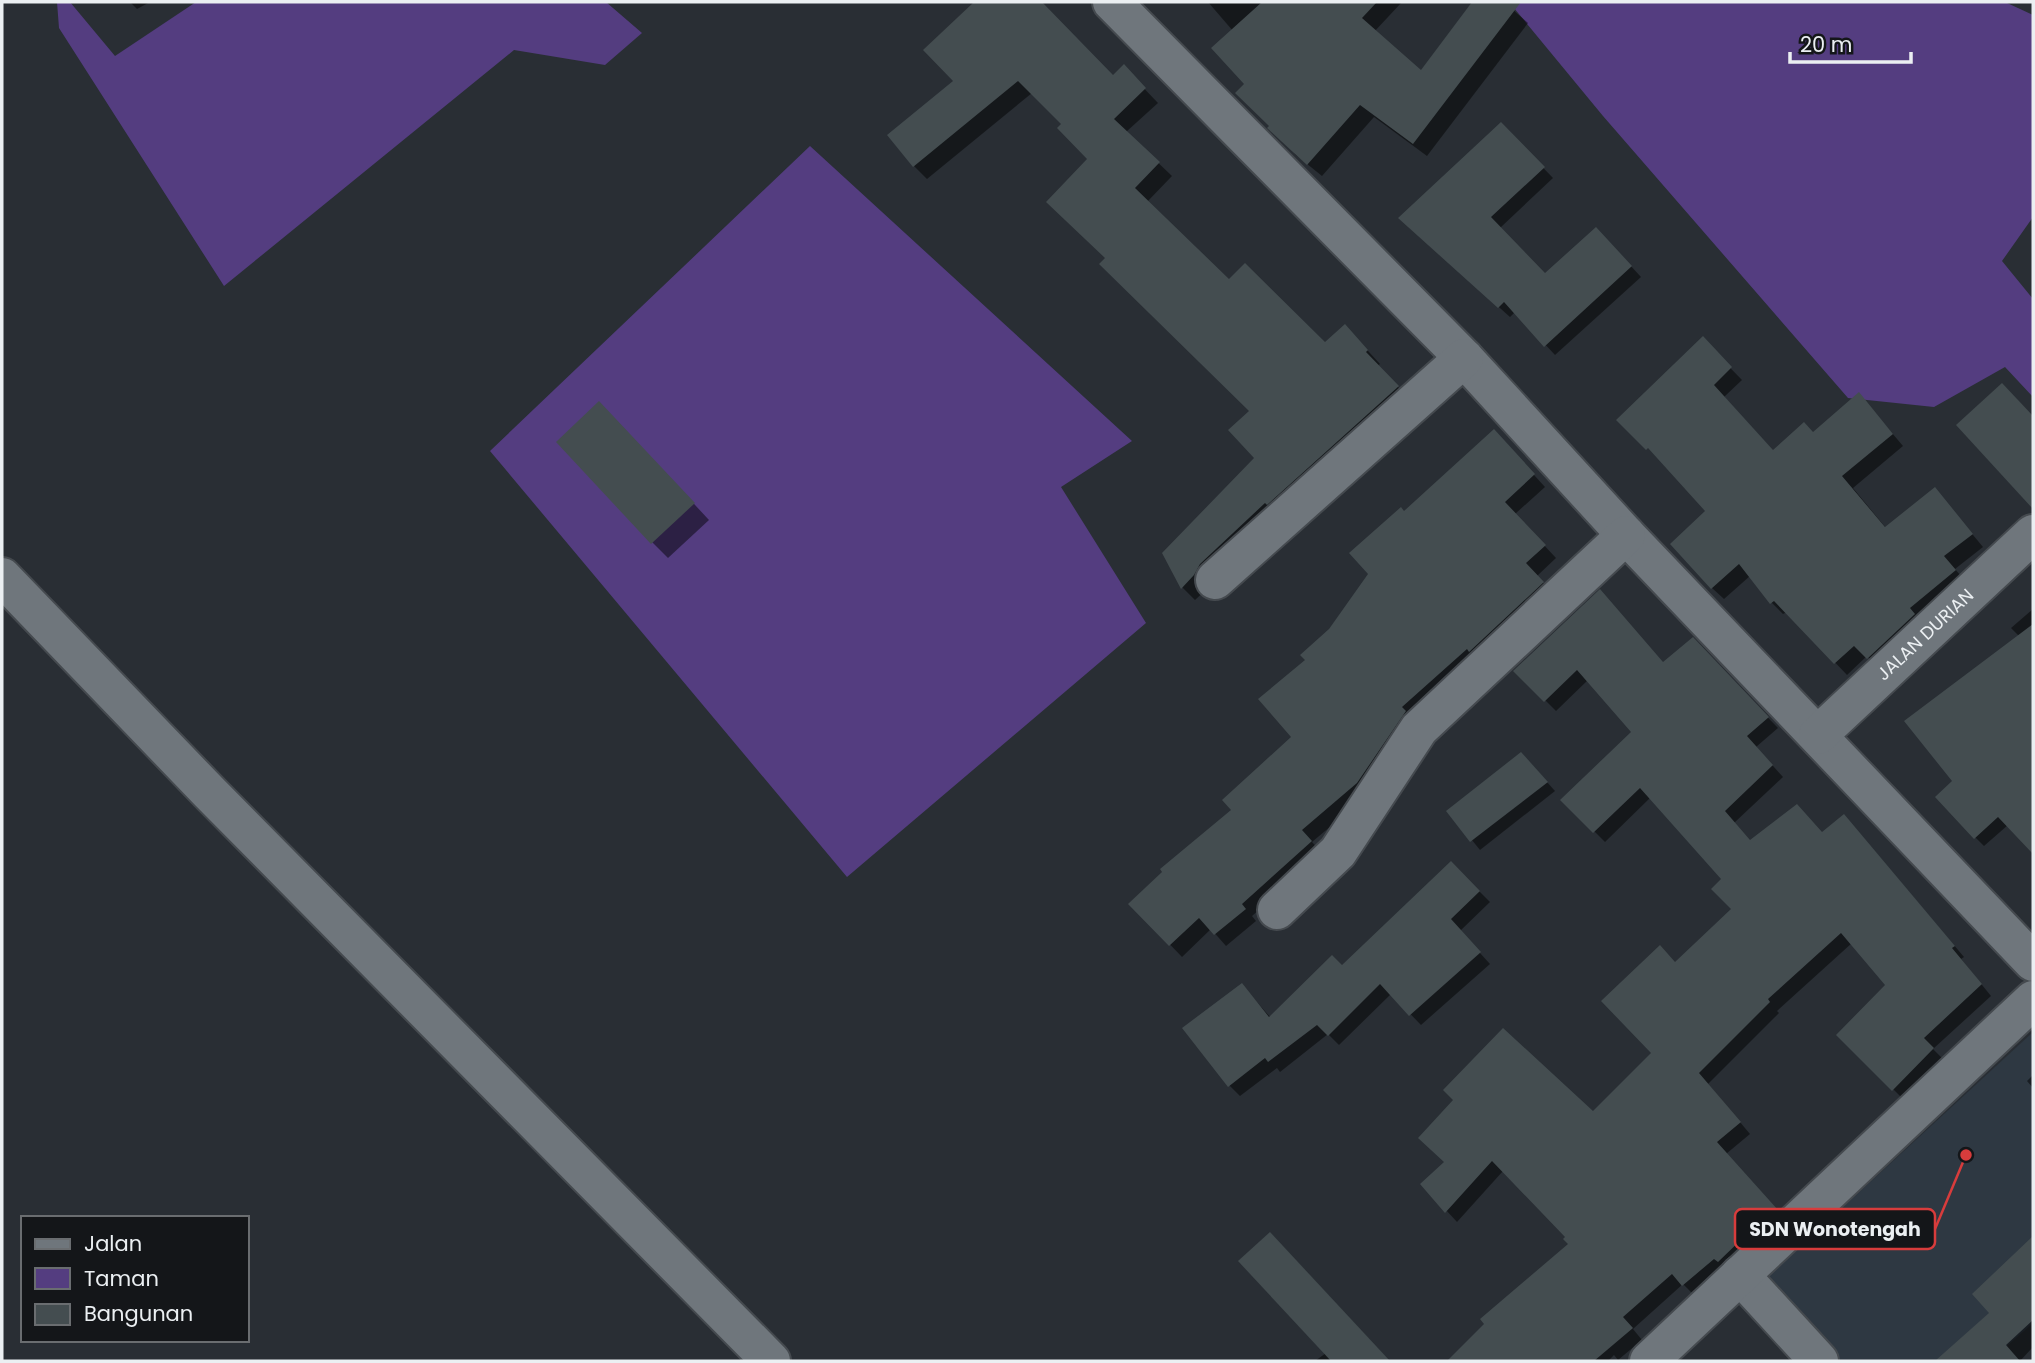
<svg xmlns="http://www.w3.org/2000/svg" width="2035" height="1363" font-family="Poppins,sans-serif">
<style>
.built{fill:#2e3842}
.green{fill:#543d80}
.shadow{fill:#0007}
.building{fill:#444d50}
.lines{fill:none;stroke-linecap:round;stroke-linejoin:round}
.minor-casing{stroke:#454a4f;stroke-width:42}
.minor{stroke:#6f767c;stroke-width:38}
.labels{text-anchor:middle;stroke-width:7;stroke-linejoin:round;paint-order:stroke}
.street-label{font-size:18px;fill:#ebeff2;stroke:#141619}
.leader{fill:none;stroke:#d83c3c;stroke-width:2.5}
.callout-dot{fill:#d83c3c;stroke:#141619;stroke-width:2.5}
.callout{fill:#141619;stroke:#d83c3c;stroke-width:2.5}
.callout-label{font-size:19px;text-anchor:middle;font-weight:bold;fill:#ebeff2}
</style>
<rect width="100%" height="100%" fill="#292e34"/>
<!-- built -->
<path class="built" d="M2033,1032V1323L1990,1361H1840L1766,1278Z"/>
<!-- green -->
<g class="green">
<path d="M57,2H70L115,56L196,2H606L642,33L605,65L514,50L224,286L59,28Z"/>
<path d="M1509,2H2005L2033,15V217L2002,261L2033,299V397L2005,367L1934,407L1848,398L1603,116Z"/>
<path d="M810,146L1132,441L1061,487L1146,623L847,877L490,451Z"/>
</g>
<!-- shadow -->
<g class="shadow">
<path d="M130,2H150L137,9Z"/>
<path d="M976,2H1040L1113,77L1136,80L1158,103L1126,132L1172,176L1147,202L1229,281L1325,344L1358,340L1380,364L1377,366L1411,400L1195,600L1182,587L1164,554L1256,458L1251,411L1107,258L1090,159L1063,124L1032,93L927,179L914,166L956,82L926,50Z"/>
<path d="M1208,2H1402L1374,32L1421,72L1474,2H1504L1528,23L1427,156L1374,117L1322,176L1296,155L1271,126L1247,84L1233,31Z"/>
<path d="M1501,124L1553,178L1500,228L1545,275L1606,239L1641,277L1555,355L1515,312L1510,317L1410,228Z"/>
<path d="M1702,339L1742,380L1724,397L1774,452L1813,434L1859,394L1903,446L1853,488L1886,528L1935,489L1983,547L1955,569L1967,583L1880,669L1867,656L1847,675L1787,612L1783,614L1772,603L1750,576L1724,599L1712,588L1707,512L1660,459L1619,420Z"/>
<path d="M615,419L709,520L668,558L652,542Z"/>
<path d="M1505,443L1545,487L1515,514L1556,558L1537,576L1554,595L1369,794L1312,842L1323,854L1252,916L1256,921L1226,946L1211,929L1182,957L1131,904L1233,810L1293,737L1307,660L1370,573L1404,513Z"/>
<path d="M2033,609V851L2008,825L1984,846L1975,837L1954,782L2020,637L2011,628Z"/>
<path d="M1692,639L1778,728L1756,747L1783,777L1734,823L1751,842L1823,834L1854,827L1964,957L1961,959L1991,996L1933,1049L1943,1059L1904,1100L1839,1035L1888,985L1852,943L1777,1011L1779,1013L1708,1084L1750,1134L1726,1154L1787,1222L1694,1295L1683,1284L1633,1329L1642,1340L1618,1360L1614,1355L1608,1361H1479L1464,1346L1571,1244L1568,1237L1503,1171L1457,1222L1422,1184L1593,1113L1653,1053L1676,964L1733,909L1724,879L1651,797L1605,842L1563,800L1633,732L1588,680L1556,711L1516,671L1664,664Z"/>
<path d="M1530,763L1555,791L1480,850L1449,812Z"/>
<path d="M1451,863L1490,902L1460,931L1490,964L1421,1025L1391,994L1339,1045L1328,1034L1280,1072L1277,1068L1240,1096L1229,1085L1242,985L1271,1018L1342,968Z"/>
<path d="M2033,1075V1088L2027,1081Z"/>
<path d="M2033,1238V1347L2020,1361H1938L1992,1313L1974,1294Z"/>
<path d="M1284,1248L1389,1361H1315L1326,1353Z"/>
</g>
<!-- building -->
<g class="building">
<path d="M974,2H1042L1113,75L1124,64L1146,88L1114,119L1160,162L1135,188L1229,279L1245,263L1325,342L1345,324L1368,350L1366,352L1399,386L1267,505L1265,503L1200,564L1194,575L1181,589L1162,553L1254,458L1228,430L1249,411L1099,264L1105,258L1046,202L1087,159L1057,128L1061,124L1018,81L913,167L887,135L953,81L923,50Z"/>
<path d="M1262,2H1377L1362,18L1421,70L1472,2H1521L1413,144L1360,105L1307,165L1281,141L1267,128L1269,126L1235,93L1244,84L1211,48Z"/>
<path d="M1501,122L1545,167L1491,217L1545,273L1596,227L1632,266L1544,347L1504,302L1498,308L1398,218Z"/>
<path d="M1703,336L1732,367L1714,385L1773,450L1804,422L1813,432L1859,392L1893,434L1842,476L1885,527L1935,487L1973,534L1944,556L1956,570L1910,608L1915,614L1867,659L1854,646L1834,664L1774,601L1770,604L1739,564L1711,589L1670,544L1705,511L1648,448L1646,450L1616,420Z"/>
<path d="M2002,383L2033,416V509L1956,425Z"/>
<path d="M599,401L695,503L651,544L556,442Z"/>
<path d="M1494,429L1535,474L1505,502L1546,545L1526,563L1544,582L1469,652L1467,649L1402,707L1406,711L1357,783L1302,830L1312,841L1242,904L1246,909L1214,935L1199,918L1169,946L1128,904L1162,872L1160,869L1231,810L1222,800L1291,737L1258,699L1305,660L1300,655L1329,629L1368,574L1349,553L1401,507L1404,511Z"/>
<path d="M1600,589L1663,662L1693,637L1769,717L1747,736L1773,765L1725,811L1750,840L1797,804L1822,832L1844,814L1955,946L1952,948L1982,984L1924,1038L1934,1048L1892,1091L1836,1035L1885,985L1841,933L1768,999L1770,1002L1699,1073L1741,1122L1717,1142L1778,1210L1751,1235L1748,1233L1718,1262L1714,1259L1682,1286L1672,1274L1623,1317L1633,1328L1594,1361H1447L1484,1324L1480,1319L1568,1244L1563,1239L1565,1237L1492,1161L1445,1213L1420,1184L1444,1162L1418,1138L1453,1100L1443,1090L1503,1028L1593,1111L1651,1053L1601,1001L1660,945L1675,962L1731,909L1711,889L1721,879L1640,788L1593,833L1560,800L1631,732L1577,670L1544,702L1513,671Z"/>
<path d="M2033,624V854L1998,817L1974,839L1935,797L1952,781L1904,721Z"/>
<path d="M1521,752L1548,782L1470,842L1446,811Z"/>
<path d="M1451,861L1480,891L1451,919L1481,952L1409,1016L1380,984L1328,1036L1317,1025L1268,1062L1265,1058L1228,1087L1182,1028L1242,983L1269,1017L1332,955L1342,965Z"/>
<path d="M1270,1232L1390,1361H1331L1238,1261Z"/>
<path d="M2033,1236V1320L2006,1345L2020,1361H1935L1989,1313L1972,1294Z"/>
</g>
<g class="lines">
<!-- minor casing -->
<g class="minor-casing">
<g id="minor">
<path d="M1112,2L1464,358L1626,535L2033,962"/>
<path d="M2,577L209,792L771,1361"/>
<path d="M1215,580L1464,358"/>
<path id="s1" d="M1818,735L2033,534"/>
<path d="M1277,910L1338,852L1419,729L1626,535"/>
<path d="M1740,1275L1819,1361"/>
<path d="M1649,1361L2033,1000"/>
</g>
</g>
<!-- minor -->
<use href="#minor" class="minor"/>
</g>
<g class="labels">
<!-- street labels -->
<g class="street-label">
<text dy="6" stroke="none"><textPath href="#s1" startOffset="147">JALAN DURIAN</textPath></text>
</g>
</g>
<!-- callouts -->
<path class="leader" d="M1966 1155L1935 1229"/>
<circle class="callout-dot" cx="1966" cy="1155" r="7"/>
<rect class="callout" x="1735" y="1209" width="200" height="40" rx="7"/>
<g class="callout-label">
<text x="1835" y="1236">SDN Wonotengah</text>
</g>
<!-- border -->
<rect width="2035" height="1363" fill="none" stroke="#ebeff2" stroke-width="7"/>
<!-- legend -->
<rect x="21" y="1216" width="228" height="126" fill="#141619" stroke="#6a6d70" stroke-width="2"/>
<rect x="35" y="1239" width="35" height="10" fill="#6f767c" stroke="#6a6d70" stroke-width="2"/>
<text x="84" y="1251" font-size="21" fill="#ebeff2">Jalan</text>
<rect x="35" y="1268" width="35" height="21" fill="#543d80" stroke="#6a6d70" stroke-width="2"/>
<text x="84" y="1286" font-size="21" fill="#ebeff2">Taman</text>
<rect x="35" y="1304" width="35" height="21" fill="#444d50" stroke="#6a6d70" stroke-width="2"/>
<text x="84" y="1321" font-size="21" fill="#ebeff2">Bangunan</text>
<!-- scale -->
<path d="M1790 52v10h121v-10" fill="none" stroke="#ebeff2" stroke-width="3.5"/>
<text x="1800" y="52" font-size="21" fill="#ebeff2" stroke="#141619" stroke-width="5" paint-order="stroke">20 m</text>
</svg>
